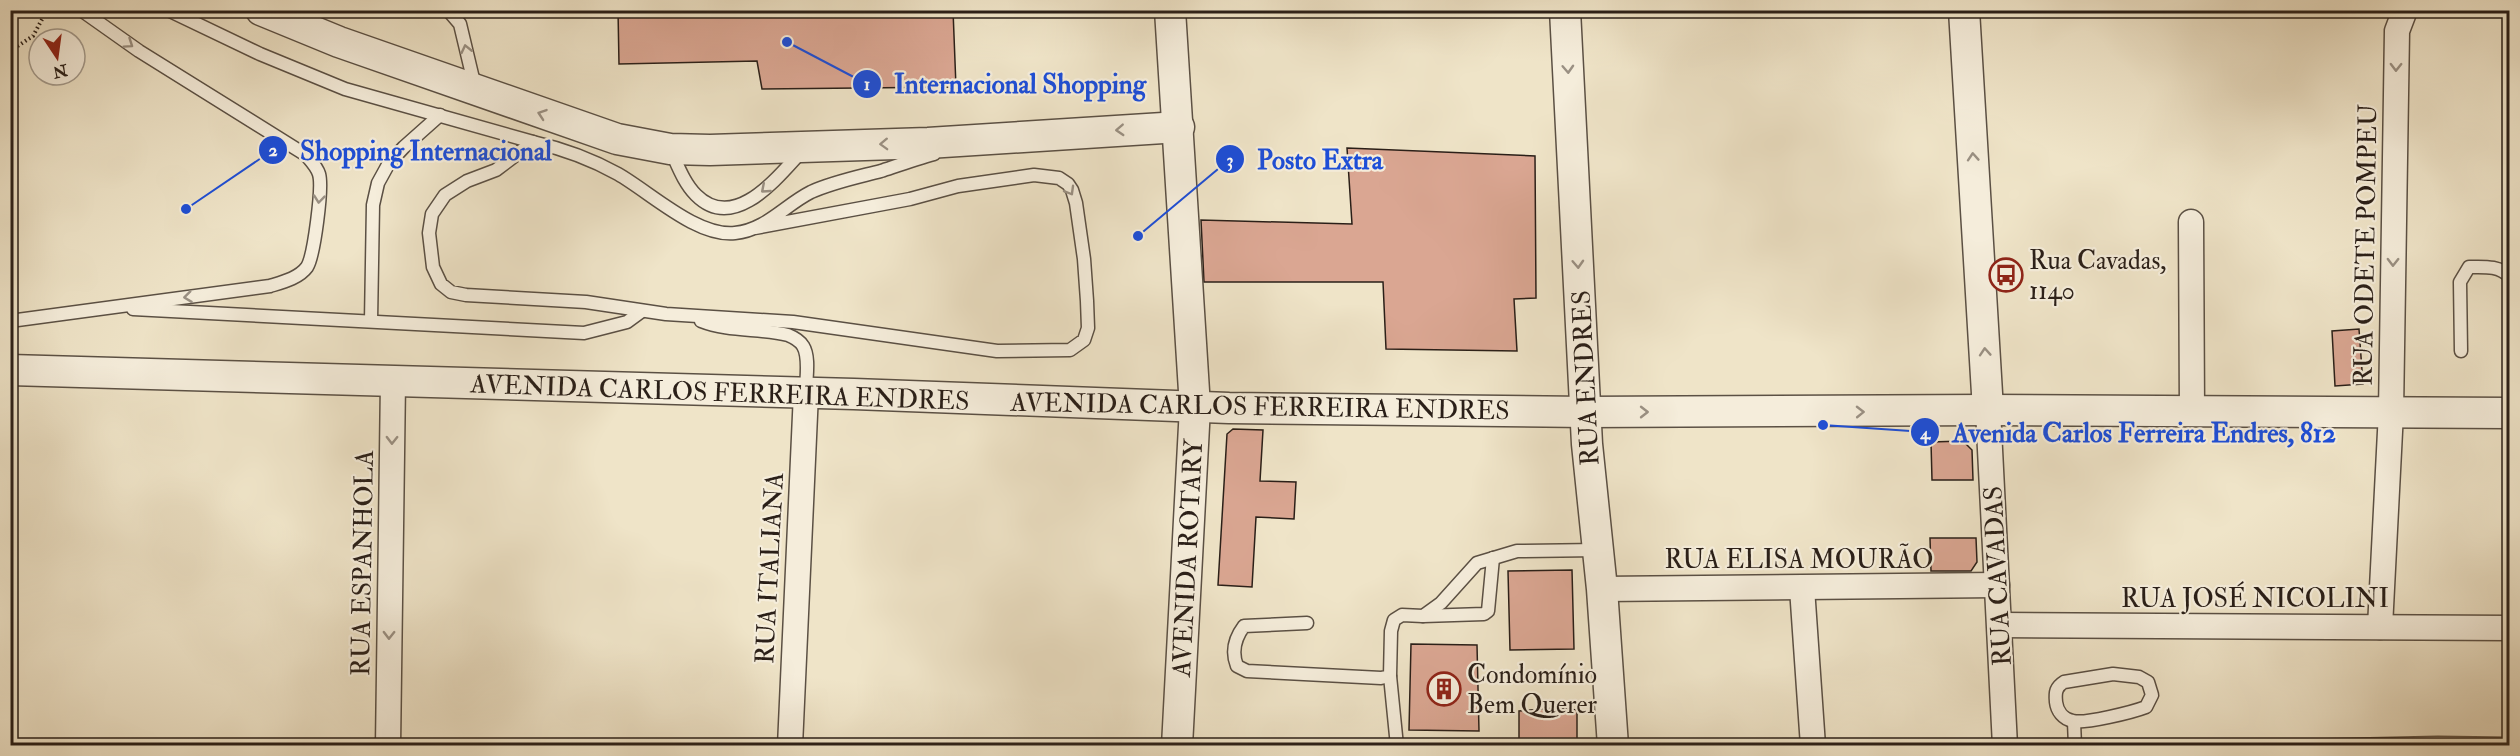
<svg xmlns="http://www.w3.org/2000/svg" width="2520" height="756" font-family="'IM FELL Double Pica',serif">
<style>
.building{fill:#daa692;stroke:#2a1f18;stroke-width:1.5}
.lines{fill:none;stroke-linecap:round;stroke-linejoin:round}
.service-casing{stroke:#5b5044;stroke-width:15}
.minor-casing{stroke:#5b5044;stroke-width:27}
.tertiary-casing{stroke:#5b5044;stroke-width:33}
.path{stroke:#2a1f18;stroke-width:4;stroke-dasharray:1.5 3;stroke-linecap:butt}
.service{stroke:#f5eddb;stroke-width:12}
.minor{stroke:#f5eddb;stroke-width:24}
.tertiary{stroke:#f5eddb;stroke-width:30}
.oneway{stroke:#9a9083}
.labels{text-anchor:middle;stroke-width:4.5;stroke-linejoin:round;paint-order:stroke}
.street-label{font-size:26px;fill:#2a1f18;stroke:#f5eddb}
.poi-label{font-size:26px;fill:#2a1f18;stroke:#f5eddb;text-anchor:start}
.leader{fill:none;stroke:#1d4ed8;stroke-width:2}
.callout-dot{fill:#1d4ed8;stroke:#f5eddb;stroke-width:2}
.mark-label{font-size:18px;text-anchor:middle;font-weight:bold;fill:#fff}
.callout-label{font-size:27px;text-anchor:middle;font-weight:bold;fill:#1d4ed8;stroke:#f5eddb;stroke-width:4.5;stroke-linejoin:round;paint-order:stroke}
</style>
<rect width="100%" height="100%" fill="#efe4c8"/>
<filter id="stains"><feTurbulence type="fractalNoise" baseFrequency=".00333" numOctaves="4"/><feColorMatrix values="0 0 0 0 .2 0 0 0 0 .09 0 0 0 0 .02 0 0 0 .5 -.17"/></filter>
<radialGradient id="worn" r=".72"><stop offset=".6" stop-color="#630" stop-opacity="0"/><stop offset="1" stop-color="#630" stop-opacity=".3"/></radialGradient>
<!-- building -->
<g class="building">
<path d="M618,10H953L956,87L762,89L757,61L619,64Z"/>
<path d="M1347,148L1535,156L1536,298L1514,299L1517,351L1386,349L1383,282H1204L1201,220L1352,224Z"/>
<path d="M2359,329L2363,384L2335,386L2332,331Z"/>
<path d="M1233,429L1263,430L1260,481L1296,482L1294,519L1256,517L1252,587L1218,585L1227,434Z"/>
<path d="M1963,441L1972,450L1973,480H1932L1931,442Z"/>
<path d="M1930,538H1976L1977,562L1971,571H1931Z"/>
<path d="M1572,570L1574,649L1510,650L1508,571Z"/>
<path d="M1411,644L1477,645L1479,731L1409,730Z"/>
<path d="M1556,708L1577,710V746H1519V711Z"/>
</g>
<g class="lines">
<!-- service casing -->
<g class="service-casing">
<g id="service">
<path d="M168,10L260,54L345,89L533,142"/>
<path d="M448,10L460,24L475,87"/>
<path d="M671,151C678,166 684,183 696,195C734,233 777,178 801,152"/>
<path d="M755,228L910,199L958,186L1034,175L1059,178L1068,184L1072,190L1076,203L1084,259L1087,301L1088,328L1084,340L1070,350L997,351L793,322L666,314L586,302L466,295L451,292L441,284L433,267L429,233L432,214L445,195L467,181L496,170L533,142C564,149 591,159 618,174C651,193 697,237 735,233C766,230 785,205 811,192C833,182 858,177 881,171C899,165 916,159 934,154"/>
<path d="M133,309L584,333L627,322L642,311"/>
<path d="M10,321L270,286C283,282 299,278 307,267C314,256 323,187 319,174C317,167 311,161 306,155L139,51L81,10"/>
<path d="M371,321L373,205L378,183L389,163L404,147L440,115"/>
<path d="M701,321C729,332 759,328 788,335C793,337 800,341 803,346C810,357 806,378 806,391"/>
<path d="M2461,351L2460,282L2469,267C2483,267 2499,265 2510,277"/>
<path d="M1423,616L1484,614L1488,611L1493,558"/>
<path d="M1307,623L1244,626C1235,638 1231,651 1237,666L1247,671L1381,678L1390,676L1391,631L1394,620L1402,615L1423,616L1441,603L1477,563L1517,551L1598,550"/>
<path d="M2113,674L2139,677L2148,682L2152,695L2146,707C2133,712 2085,724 2073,721C2063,719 2057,711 2056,702C2055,692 2056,687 2064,682Z"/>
<path d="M1390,676L1397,746"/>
<path d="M2074,722L2075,746"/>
<path d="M2301,746L2438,743L2510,744"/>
</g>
</g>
<!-- minor casing -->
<g class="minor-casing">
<g id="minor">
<path d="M2191,222L2192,411"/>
<path d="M1988,410L2005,746"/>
<path d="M1802,588L1813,746"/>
<path d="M1602,589L1997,585"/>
<path d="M2000,625L2510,628"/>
<path d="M2380,627L2391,412L2397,31L2405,10"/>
<path d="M388,746L393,381"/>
<path d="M790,746L806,393"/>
</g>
</g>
<!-- tertiary casing -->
<g class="tertiary-casing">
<g id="tertiary">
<path d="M261,10L339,42L617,139L670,149L710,150L928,143L1179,127"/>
<path d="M1170,10L1195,407L1177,746"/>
<path d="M1565,10L1587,444L1602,589L1613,746"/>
<path d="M1964,10L1988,410"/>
<path d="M10,370L854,394L1229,408L1586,412L1988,410L2510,413"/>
</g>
</g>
<!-- path -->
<path class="path" d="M10,51L33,36L47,10"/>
<!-- service -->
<use href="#service" class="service"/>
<!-- minor -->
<use href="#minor" class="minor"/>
<!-- tertiary -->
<use href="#tertiary" class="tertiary"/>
</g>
<!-- one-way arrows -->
<defs><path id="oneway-chevron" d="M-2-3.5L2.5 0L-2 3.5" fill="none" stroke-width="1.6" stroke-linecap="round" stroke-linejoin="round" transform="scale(1.5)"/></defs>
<g class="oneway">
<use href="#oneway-chevron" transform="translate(129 44) rotate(34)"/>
<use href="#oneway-chevron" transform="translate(466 49) rotate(-103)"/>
<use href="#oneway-chevron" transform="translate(2396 67) rotate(91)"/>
<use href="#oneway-chevron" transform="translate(1568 69) rotate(87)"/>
<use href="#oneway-chevron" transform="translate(542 114) rotate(-161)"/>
<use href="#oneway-chevron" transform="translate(1120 130) rotate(177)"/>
<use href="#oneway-chevron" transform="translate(884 144) rotate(178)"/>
<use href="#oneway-chevron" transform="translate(1973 157) rotate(-94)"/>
<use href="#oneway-chevron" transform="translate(765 189) rotate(139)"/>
<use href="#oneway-chevron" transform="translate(1070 191) rotate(60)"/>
<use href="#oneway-chevron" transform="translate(319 199) rotate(96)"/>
<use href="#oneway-chevron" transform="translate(2393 262) rotate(91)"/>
<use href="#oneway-chevron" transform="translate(1578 264) rotate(87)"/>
<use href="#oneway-chevron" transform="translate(188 297) rotate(173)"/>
<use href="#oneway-chevron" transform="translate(1985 352) rotate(-94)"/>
<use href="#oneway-chevron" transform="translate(1644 412)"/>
<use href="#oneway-chevron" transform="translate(1860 412) rotate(-1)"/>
<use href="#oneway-chevron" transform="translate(392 440) rotate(91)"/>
<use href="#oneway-chevron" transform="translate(389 635) rotate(91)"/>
</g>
<!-- icons -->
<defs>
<g id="bus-ring" transform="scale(1.725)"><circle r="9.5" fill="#f5eddb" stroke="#8f2418" stroke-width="1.5"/><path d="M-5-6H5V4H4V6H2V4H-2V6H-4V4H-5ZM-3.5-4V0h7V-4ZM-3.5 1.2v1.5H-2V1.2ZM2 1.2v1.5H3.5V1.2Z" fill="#8f2418"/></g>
<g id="building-ring" transform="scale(1.725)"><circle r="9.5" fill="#f5eddb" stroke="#8f2418" stroke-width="1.5"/><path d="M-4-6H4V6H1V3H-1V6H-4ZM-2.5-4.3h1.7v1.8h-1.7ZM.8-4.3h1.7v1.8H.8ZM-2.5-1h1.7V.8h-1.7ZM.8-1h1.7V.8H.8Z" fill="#8f2418"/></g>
</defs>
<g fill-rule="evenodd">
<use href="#bus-ring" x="2006" y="275"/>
<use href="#building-ring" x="1444" y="689"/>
</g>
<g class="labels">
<!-- street labels -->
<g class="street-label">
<text transform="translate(2365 245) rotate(-89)" y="9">RUA ODETE POMPEU</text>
<text transform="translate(1585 378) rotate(-93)" y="9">RUA ENDRES</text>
<text transform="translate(720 392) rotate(2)" y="9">AVENIDA CARLOS FERREIRA ENDRES</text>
<text transform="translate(1260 406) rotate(1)" y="9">AVENIDA CARLOS FERREIRA ENDRES</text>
<text transform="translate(1187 558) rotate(-87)" y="9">AVENIDA ROTARY</text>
<text x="1799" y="568">RUA ELISA MOURÃO</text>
<text transform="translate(362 563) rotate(-89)" y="9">RUA ESPANHOLA</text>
<text transform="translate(769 568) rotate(-87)" y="9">RUA ITALIANA</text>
<text transform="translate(1997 576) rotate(-93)" y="9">RUA CAVADAS</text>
<text x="2255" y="607">RUA JOSÉ NICOLINI</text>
</g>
<!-- poi labels -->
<g class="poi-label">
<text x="2029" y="269">Rua Cavadas,<tspan x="2029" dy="30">1140</tspan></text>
<text x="1467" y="683">Condomínio<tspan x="1467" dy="30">Bem Querer</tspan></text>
</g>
</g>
<!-- callouts -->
<path class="leader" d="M787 42L867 84M186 209L273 150M1138 236L1230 159M1823 425L1925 432"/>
<g class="callout-dot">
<circle cx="787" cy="42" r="6"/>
<circle cx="186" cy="209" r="6"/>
<circle cx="1138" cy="236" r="6"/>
<circle cx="1823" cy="425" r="6"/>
<circle cx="867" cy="84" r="15"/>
<circle cx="273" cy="150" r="15"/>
<circle cx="1230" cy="159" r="15"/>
<circle cx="1925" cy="432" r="15"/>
</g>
<g class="mark-label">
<text x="867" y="90">1</text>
<text x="273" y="156">2</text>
<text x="1230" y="166">3</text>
<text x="1925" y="439">4</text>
</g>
<g class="callout-label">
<text x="1020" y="93">Internacional Shopping</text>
<text x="426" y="160">Shopping Internacional</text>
<text x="1320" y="169">Posto Extra</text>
<text x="2144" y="442">Avenida Carlos Ferreira Endres, 812</text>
</g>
<!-- margin -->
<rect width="2520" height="756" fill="none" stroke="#efe4c8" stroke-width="36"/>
<rect x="12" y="12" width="2496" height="732" fill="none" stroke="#2a1f18" stroke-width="3"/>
<rect x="18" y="18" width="2484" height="720" fill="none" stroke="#2a1f18" stroke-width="1.5"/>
<!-- north arrow -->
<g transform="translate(57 57) rotate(167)"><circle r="28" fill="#f5eddb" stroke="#a49b8d" stroke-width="1.5"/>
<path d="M0-4.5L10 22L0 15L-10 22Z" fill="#8f2418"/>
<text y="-9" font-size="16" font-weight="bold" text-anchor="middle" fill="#2a1f18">N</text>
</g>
<rect width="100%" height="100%" filter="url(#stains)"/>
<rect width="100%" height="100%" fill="url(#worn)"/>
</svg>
